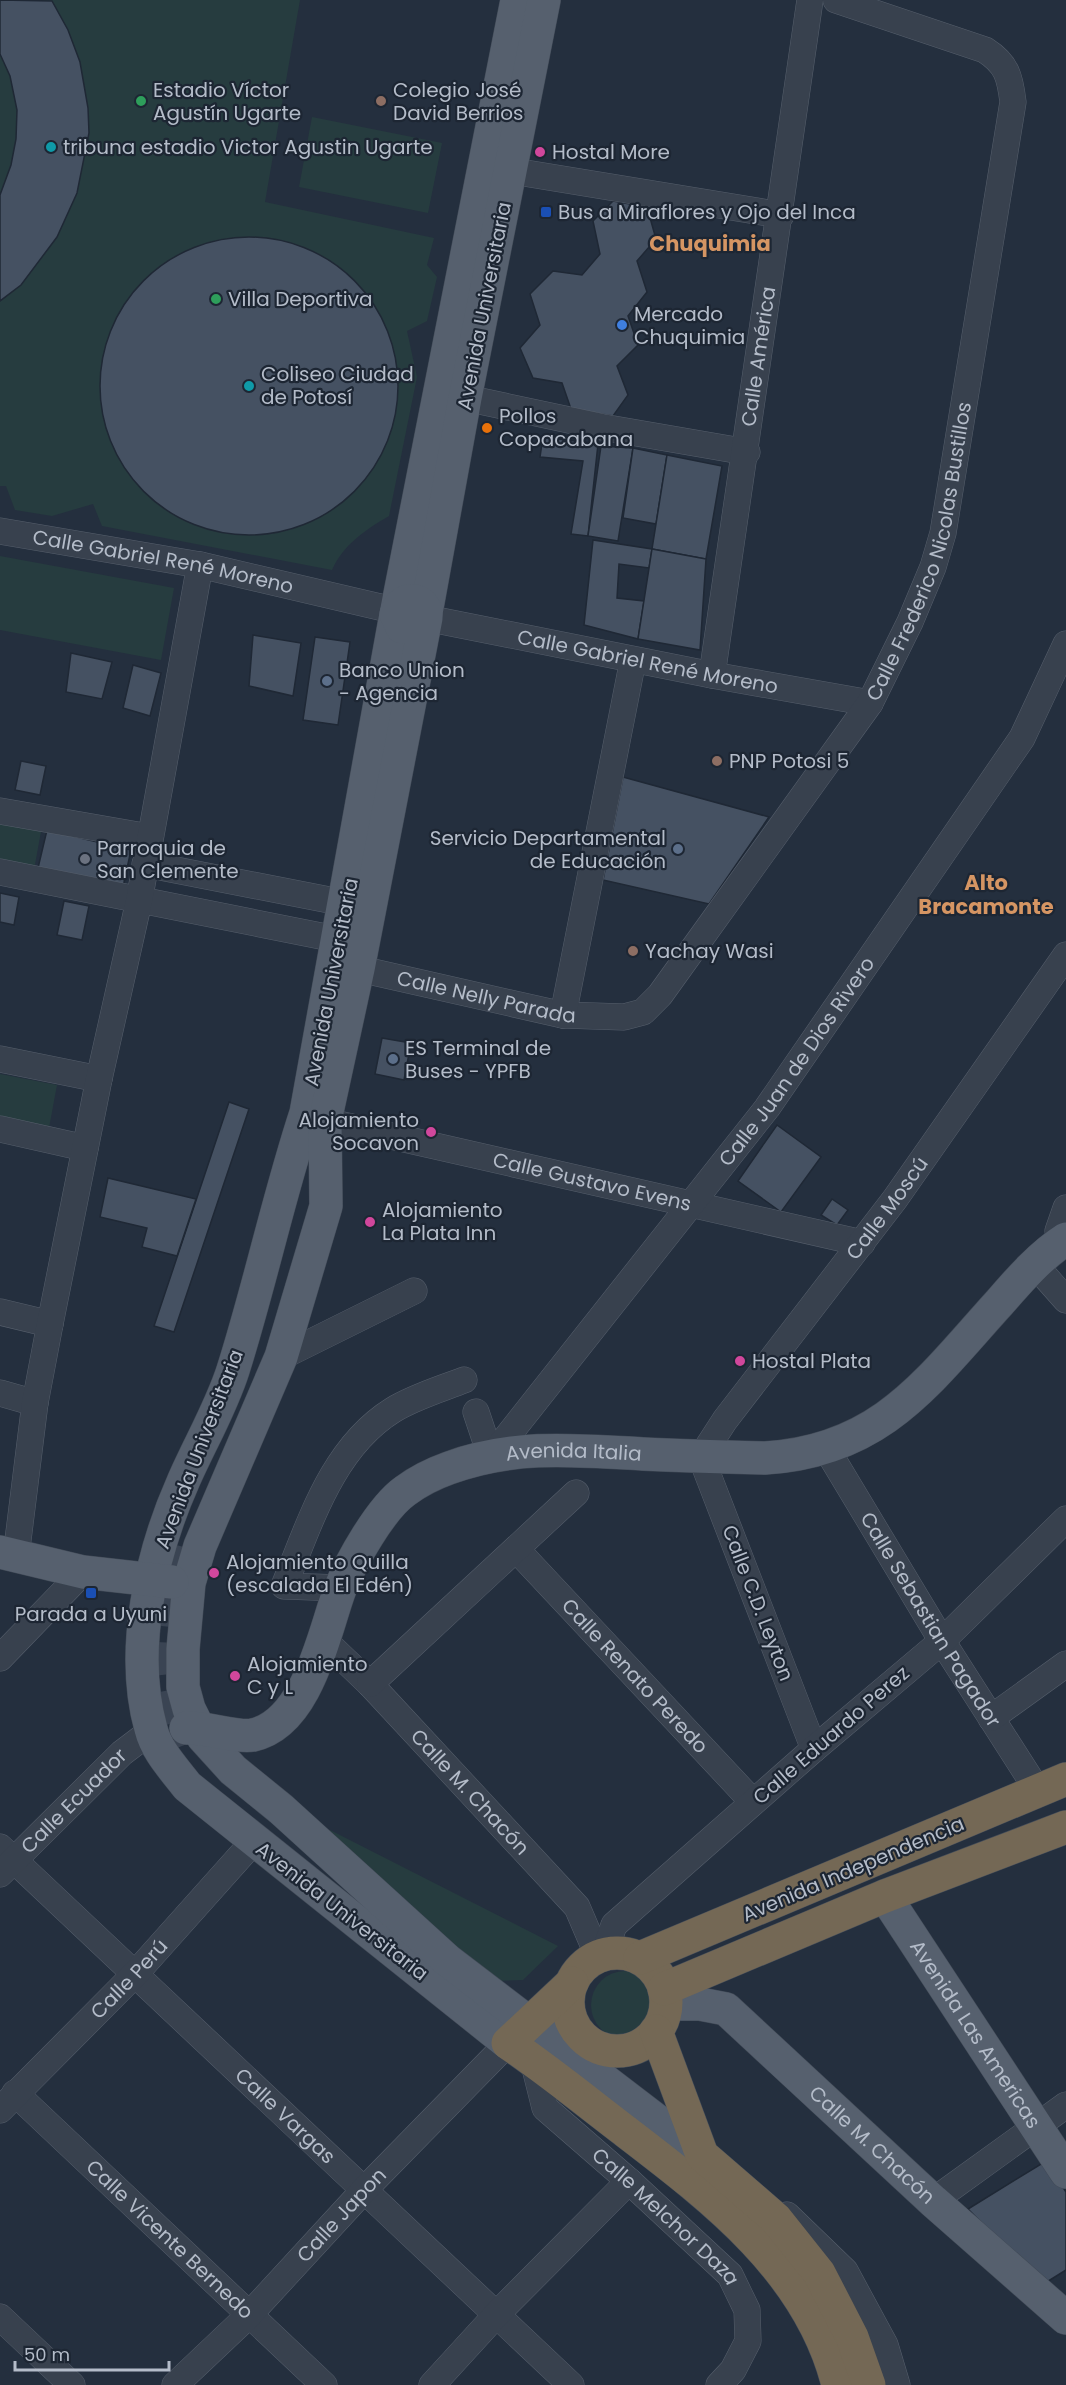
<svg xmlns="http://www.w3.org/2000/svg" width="1066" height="2385" font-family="Poppins,sans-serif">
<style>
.green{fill:#263c3f}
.building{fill:#455162;stroke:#1f2835;stroke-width:1.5}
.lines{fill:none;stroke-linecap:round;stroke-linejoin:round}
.major-tunnel{stroke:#3a4453;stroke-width:33;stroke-dasharray:33 16;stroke-linecap:butt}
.minor-casing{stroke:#565f6c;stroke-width:27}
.major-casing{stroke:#414a57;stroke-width:34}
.highway-casing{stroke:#434c59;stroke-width:34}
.minor{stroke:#38414e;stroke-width:26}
.major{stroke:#56606e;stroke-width:33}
.highway{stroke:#746855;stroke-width:33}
.leisure-dot{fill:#2e9e5b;stroke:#1d2633;stroke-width:2}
.education-dot{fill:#8d6e63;stroke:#1d2633;stroke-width:2}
.culture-dot{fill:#0f9aa8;stroke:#1d2633;stroke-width:2}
.hotel-dot{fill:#d1479c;stroke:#1d2633;stroke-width:2}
.transit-dot{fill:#1a4fb4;stroke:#1d2633;stroke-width:2}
.shop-dot{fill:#3f7fe0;stroke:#1d2633;stroke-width:2}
.food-dot{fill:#e8710a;stroke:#1d2633;stroke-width:2}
.service-dot{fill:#5c6f8a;stroke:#1d2633;stroke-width:2}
.worship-dot{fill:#6b7280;stroke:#1d2633;stroke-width:2}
.labels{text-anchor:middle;stroke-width:4.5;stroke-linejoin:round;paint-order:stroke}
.poi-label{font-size:20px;fill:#b4bcc9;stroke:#1d2633;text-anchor:start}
.street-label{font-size:20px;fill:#b4bcc9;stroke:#1d2633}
.neighbourhood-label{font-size:21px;font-weight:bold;fill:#d59563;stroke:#1d2633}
</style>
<rect width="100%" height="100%" fill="#242f3e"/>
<!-- green -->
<g class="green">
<path d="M0,0H300L265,202L434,238L427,265L437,277L427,321L407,331L417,377L389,516C365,530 343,545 332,570L102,526L93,504L52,516L15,510L6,486H0Z"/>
<path d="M312,117L442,143L428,213L299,187Z"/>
<path d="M0,556L174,588L161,660L0,630Z"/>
<path d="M0,818L42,826L34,870L0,863Z"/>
<path d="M0,1074L57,1085L49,1128L0,1119Z"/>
<path d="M330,1830L558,1946L523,1980L494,1981L322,1838Z"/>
<circle cx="625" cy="2005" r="34"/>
</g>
<!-- building -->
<g class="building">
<path d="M0,0L52,1L68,30L80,62L88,108L89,133L77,193L57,237L21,285L0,301V195L11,165L16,139L17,110L10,76L0,54Z"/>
<path d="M613,201L647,207L656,239L637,261L647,292L628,316L638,345L617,366L628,395L613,416L571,409L562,383L533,378L520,348L540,325L530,294L553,271L582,275L600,254L593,221Z"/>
<circle cx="249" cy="386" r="149"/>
<path d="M543,437L598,444L588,536L571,534L583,461L540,457Z"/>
<path d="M601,446L633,448L618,541L588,536Z"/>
<path d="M633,448L667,455L656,524L623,518Z"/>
<path d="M667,455L722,466L706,559L652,549Z"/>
<path d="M593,540L652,549L649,568L619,564L617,598L644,601L638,639L584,625Z"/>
<path d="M652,549L706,559L700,650L638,639Z"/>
<path d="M253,635L301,643L293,696L249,686Z"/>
<path d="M315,637L350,642L338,725L303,720Z"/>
<path d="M71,653L112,662L102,699L66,692Z"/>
<path d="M133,665L161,673L150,716L123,708Z"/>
<path d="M21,761L46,766L40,795L15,790Z"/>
<path d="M623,777L769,817L709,904L603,880Z"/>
<path d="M47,830L131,850L123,887L38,868Z"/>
<path d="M0,893L19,897L14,925L0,922Z"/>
<path d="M64,901L89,906L82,940L57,935Z"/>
<path d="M382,1038L411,1043L404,1080L375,1074Z"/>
<path d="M229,1102L249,1109L174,1332L154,1326Z"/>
<path d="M777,1125L821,1157L781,1212L738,1181Z"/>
<path d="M108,1178L196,1199L177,1256L142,1247L147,1228L100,1217Z"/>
<path d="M832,1199L848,1210L837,1225L821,1215Z"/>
<path d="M1046,2161L1066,2192V2270L1042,2285L968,2209Z"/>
</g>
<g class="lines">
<!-- major-tunnel -->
<path class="major-tunnel" d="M180,1546C159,1627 151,1666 182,1746"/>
<!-- minor casing -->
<g class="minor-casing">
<g id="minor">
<path d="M494,168L781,215"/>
<path d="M447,394L602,427L747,452"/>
<path id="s1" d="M0,531L200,565L397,611"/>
<path id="s2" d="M426,618L712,675L870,703"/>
<path id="s3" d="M712,675L810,0"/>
<path d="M0,811L149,837"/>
<path d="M145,864L360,906"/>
<path d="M0,872L356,943"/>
<path id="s4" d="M342,965L563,1015L624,1017L643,1012L660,995L870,703L910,622L933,567L943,533L1013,102C1010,77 1007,64 985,50L836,0"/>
<path d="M563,1015L633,660"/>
<path d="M0,1059L99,1079"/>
<path id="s5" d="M325,1121L862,1243"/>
<path d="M0,1129L85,1148"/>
<path d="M1060,1243L1058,1231L1066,1208"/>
<path d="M1035,1265L1066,1300"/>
<path d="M0,1312L50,1324"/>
<path d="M281,1357L414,1291"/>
<path d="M0,1393L35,1403"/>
<path d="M476,1412L491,1457"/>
<path id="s6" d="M826,1448L942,1641L1038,1791"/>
<path id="s7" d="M491,1457L767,1108L1022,738L1066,644"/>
<path id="s8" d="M516,1549L753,1802"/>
<path d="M16,1556L35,1403L50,1324L99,1079L139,901L200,565"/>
<path d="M341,1588L284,1586C310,1523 332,1448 393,1410C414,1397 441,1389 464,1380"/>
<path id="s9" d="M326,1642L370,1684L577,1907L598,1956"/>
<path d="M0,1658L83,1572"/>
<path d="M370,1684L576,1493"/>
<path d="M991,1718L1066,1664"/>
<path id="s10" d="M814,1749L701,1457L725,1420L895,1199L1066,955"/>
<path id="s11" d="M0,1847L571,2385"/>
<path id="s12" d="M0,1874L122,1753L151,1731"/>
<path d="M604,1954L614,1925L814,1749L942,1641L1066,1519"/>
<path id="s13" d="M533,2060L545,2108L629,2181L730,2275L747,2310L748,2341L733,2370L719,2385"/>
<path id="s14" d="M15,2093L324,2385"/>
<path id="s15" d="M0,2110L136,1973L253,1842"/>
<path d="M933,2201L1066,2105"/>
<path d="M787,2215L845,2271L885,2345L897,2385"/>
<path d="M0,2317L72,2385"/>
<path id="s16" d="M175,2385L249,2315L365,2189L508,2043"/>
<path d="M432,2385L497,2314L629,2181"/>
</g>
</g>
<!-- major casing -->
<g class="major-casing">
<g id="major">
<path d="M397,609L517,0"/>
<path d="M426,613L465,398L544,0"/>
<path d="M396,614L306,1113C278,1198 260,1285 233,1370C221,1408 199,1445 183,1482C151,1554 129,1651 151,1729C156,1750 174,1769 187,1786L508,2043L603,2049"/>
<path d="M424,623L416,629L402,627L396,614C401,594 428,597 426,618L358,969L325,1121L326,1206L281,1357L200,1546L189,1583L183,1649V1687L189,1709L203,1737L233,1770L281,1809L447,1960L702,2155"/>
<path d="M0,1552L83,1572L172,1582"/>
<path id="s17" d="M186,1728C206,1727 238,1738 253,1735C308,1723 324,1632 340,1589C351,1561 381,1508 405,1491C417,1482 435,1473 449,1468C514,1444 575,1450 643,1454C684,1456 724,1457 765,1458C882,1451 928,1381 1000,1302C1019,1280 1041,1255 1066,1239"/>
<path id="s18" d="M885,1896L1066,2172"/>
<path id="s19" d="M666,2004H700L726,2009L933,2201L1066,2318"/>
</g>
</g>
<!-- highway casing -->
<g class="highway-casing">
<g id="highway">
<circle cx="617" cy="2002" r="49"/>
<path d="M640,1958L1066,1779"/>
<path d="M572,1983L508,2043C549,2071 587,2102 625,2131C714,2199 810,2272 838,2385"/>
<path d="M664,1989L885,1896L1066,1827"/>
<path d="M656,2031L702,2155L776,2219L819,2273L852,2337L869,2385"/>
</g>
</g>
<!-- minor -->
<use href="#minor" class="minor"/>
<!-- major -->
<use href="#major" class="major"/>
<!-- highway -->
<use href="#highway" class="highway"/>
</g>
<!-- markers -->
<g class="leisure-dot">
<circle cx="141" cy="101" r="6"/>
<circle cx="216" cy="299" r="6"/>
</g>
<g class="education-dot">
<circle cx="381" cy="101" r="6"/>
<circle cx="717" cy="761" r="6"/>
<circle cx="633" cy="951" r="6"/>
</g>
<g class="culture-dot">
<circle cx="51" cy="147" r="6"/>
<circle cx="249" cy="386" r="6"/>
</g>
<g class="hotel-dot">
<circle cx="540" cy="152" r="6"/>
<circle cx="431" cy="1132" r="6"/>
<circle cx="370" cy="1222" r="6"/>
<circle cx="740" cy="1361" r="6"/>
<circle cx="214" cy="1573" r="6"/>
<circle cx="235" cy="1676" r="6"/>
</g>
<g class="transit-dot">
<rect x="540" y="206" width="12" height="12" rx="3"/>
<rect x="85" y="1587" width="12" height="12" rx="3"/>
</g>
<circle class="shop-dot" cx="622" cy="325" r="6"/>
<circle class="food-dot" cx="487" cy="428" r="6"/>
<g class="service-dot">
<circle cx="327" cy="681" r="6"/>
<circle cx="678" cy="849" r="6"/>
<circle cx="393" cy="1059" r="6"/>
</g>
<circle class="worship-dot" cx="85" cy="859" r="6"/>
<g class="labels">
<!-- poi labels -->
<g class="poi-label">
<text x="153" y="97">Estadio Víctor<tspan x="153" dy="23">Agustín Ugarte</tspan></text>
<text x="393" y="97">Colegio José<tspan x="393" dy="23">David Berrios</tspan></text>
<text x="63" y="154">tribuna estadio Victor Agustin Ugarte</text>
<text x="552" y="159">Hostal More</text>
<text x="558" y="219">Bus a Miraflores y Ojo del Inca</text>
<text x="228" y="306">Villa Deportiva</text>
<text x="634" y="321">Mercado<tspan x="634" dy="23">Chuquimia</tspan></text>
<text x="261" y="381">Coliseo Ciudad<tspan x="261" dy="23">de Potosí</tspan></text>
<text x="499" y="423">Pollos<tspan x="499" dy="23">Copacabana</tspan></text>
<text x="339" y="677">Banco Union<tspan x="339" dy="23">- Agencia</tspan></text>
<text x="729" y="768">PNP Potosi 5</text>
<text x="666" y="845" text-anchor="end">Servicio Departamental<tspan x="666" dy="23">de Educación</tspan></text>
<text x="97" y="855">Parroquia de<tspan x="97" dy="23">San Clemente</tspan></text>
<text x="645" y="958">Yachay Wasi</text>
<text x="405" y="1055">ES Terminal de<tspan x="405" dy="23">Buses - YPFB</tspan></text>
<text x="419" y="1127" text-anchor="end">Alojamiento<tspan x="419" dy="23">Socavon</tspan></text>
<text x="382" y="1217">Alojamiento<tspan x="382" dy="23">La Plata Inn</tspan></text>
<text x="752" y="1368">Hostal Plata</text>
<text x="226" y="1569">Alojamiento Quilla<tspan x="226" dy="23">(escalada El Edén)</tspan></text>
<text x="91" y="1621" text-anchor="middle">Parada a Uyuni</text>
<text x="247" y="1671">Alojamiento<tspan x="247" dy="23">C y L</tspan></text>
</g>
<!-- street labels -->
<g class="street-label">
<text transform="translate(484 306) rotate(-79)" y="7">Avenida Universitaria</text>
<text dy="7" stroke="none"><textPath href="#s3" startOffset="322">Calle América</textPath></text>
<text dy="7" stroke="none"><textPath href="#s4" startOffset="852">Calle Frederico Nicolas Bustillos</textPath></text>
<text dy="7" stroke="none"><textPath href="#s1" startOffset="166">Calle Gabriel René Moreno</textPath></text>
<text dy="7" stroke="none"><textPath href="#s2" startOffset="226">Calle Gabriel René Moreno</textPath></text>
<text transform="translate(331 982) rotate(-79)" y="7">Avenida Universitaria</text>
<text dy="7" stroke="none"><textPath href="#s4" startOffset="148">Calle Nelly Parada</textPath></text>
<text dy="7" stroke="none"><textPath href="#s7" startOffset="500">Calle Juan de Dios Rivero</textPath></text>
<text dy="7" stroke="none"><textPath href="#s5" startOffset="274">Calle Gustavo Evens</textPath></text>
<text dy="7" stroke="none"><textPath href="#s10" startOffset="624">Calle Moscú</textPath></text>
<text transform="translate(199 1449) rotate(-69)" y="7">Avenida Universitaria</text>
<text dy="7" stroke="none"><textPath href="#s17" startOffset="540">Avenida Italia</textPath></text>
<text transform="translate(758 1603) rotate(69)" y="7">Calle C.D. Leyton</text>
<text dy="7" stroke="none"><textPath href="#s6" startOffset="201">Calle Sebastian Pagador</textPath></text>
<text dy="7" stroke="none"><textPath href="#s8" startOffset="174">Calle Renato Peredo</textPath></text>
<text transform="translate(831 1735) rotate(-41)" y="7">Calle Eduardo Perez</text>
<text dy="7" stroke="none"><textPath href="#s9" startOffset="208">Calle M. Chacón</textPath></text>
<text dy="7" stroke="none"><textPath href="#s12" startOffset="104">Calle Ecuador</textPath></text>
<text transform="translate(853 1869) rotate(-23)" y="7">Avenida Independencia</text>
<text transform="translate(342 1911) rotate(38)" y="7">Avenida Universitaria</text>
<text dy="7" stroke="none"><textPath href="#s15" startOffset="184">Calle Perú</textPath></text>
<text dy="7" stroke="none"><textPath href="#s18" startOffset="165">Avenida Las Americas</textPath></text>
<text dy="7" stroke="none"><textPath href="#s11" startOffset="392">Calle Vargas</textPath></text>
<text dy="7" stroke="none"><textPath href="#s19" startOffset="260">Calle M. Chacón</textPath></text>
<text dy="7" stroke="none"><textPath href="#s16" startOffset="238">Calle Japon</textPath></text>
<text dy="7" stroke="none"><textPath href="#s13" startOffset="212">Calle Melchor Daza</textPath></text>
<text dy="7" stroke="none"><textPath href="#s14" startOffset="213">Calle Vicente Bernedo</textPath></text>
</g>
<!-- neighbourhood labels -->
<g class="neighbourhood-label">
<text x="710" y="251">Chuquimia</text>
<text x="986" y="890">Alto<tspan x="986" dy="24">Bracamonte</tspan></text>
</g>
</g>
<!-- scale -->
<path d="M15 2361v9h154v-9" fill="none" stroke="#b4bcc9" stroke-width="3"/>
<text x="24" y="2361" font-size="18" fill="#b4bcc9" stroke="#1d2633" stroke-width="4.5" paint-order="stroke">50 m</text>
</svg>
